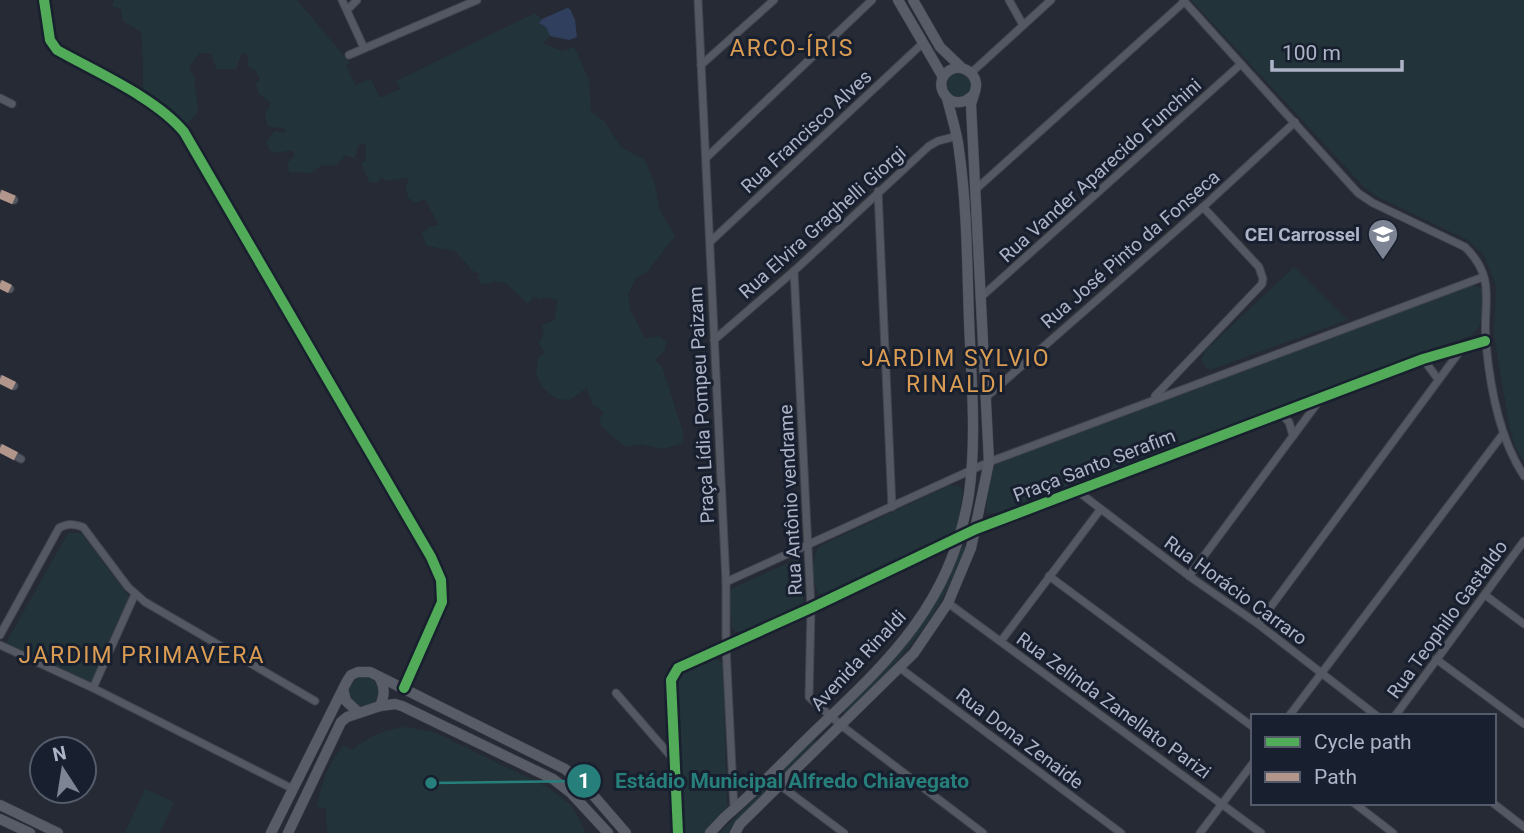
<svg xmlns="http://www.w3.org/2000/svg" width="1524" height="833" font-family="Roboto,sans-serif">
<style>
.green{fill:#22343a}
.water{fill:#303f5e}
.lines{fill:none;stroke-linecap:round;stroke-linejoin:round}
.minor-casing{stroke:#41444c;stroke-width:9}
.secondary-casing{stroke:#41444c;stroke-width:11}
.minor{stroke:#545862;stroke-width:7}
.secondary{stroke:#585c67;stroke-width:10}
.quiet{stroke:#b2968c;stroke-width:9;stroke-dasharray:18 9;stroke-linecap:butt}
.cycleway-casing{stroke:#181f2e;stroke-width:15}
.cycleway{stroke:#51ab58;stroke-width:10}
.labels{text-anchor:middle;stroke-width:6;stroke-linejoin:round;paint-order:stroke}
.street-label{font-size:19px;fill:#adb4c7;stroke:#181f2e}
.poi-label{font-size:19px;font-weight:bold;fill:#adb4c7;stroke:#181f2e;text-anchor:end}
.quarter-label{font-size:23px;letter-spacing:2px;fill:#db9d54;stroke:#181f2e}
.leader{fill:none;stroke:#277f7b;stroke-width:2.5}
.callout-dot{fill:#277f7b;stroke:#181f2e;stroke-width:2.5}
.mark-label{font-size:21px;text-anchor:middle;font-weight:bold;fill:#fff}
.callout-label{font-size:21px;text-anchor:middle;font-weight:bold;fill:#277f7b;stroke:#181f2e;stroke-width:6;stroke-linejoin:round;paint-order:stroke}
</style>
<rect width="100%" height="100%" fill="#252a34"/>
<!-- green -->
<g class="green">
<path d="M114,0H297L350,63L346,65L355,85L371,79L380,98L400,89L396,81L535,13L542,19L539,23L546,27L550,36L543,43L562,51L574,47L589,80L591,112L603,120L621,147L645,160L655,186L660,211L675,236L647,272L636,278L628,294L630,309L645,339L659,336L666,342L665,350L655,360L662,367L683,432V443L662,449L641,444L625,447L602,427L599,420L604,412L592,404L587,388L569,400L557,399L542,387L536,372L539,356L545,353L539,343L544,334L542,326L555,319L558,300L544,297L539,300L534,296L528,304L506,283L494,281L488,284L480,283L478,278L480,274L473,271L455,251L427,246L422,233L430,227L439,225L425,199L415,203L408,198L406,189L409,177L386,181L381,177L378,183L369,182L361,163L366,160V145L364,143L357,146V152L354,159L346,155L335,166C325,163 319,165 312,173L289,172L288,163L295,155L292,150L277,153L269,150L267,141L275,131L284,133L286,129L268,126L265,116L271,103L258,93L256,84L260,79L256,71L247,66L248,56L242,52L236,69H216L211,53H200L189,67L195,78C193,90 198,100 198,112L186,125L172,113L144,97C142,75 144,54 141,32L123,21L121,9L112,6Z"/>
<path d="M1191,0H1524V462L1515,446L1510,429L1494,335L1496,286L1484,255L1468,240L1378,197L1365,188Z"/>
<circle cx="959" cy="85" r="12"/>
<path d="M1294,267L1347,320L1210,370L1206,368L1201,359L1206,350Z"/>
<path d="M1473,285L1483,289C1487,303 1484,326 1472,335L996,513H987L986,507L992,469L999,462Z"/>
<path d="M950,485L960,487L963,491L958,529L954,534L826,595L818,593C812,579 810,558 820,546Z"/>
<path d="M68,533H81L129,597L91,684L6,643Z"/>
<path d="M963,546H967C943,605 920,639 875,684C865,694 855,707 844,714L843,711C894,658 933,622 959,551Z"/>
<path d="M797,559L803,564V603L746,631L735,632L732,627L730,593L733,588Z"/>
<path d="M715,659L722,662L723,666L727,809L705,833H683L677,680L681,674Z"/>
<circle cx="364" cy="692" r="15"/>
<path d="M407,727L436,733L549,788L572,806L586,833H327L326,808L317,807C321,784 329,762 344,745L352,750C369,736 385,729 407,727Z"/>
<path d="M815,740L816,743L730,828L729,833H720L811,741Z"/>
<path d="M145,789L174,802L160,833H125Z"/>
</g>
<!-- water -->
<path class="water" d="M567,8L570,9L575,20L577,37L569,40L550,36L546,27L539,23L542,19Z"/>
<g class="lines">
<!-- minor casing -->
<g class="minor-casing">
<g id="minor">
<path d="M44,0L50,40L57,50C96,72 156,98 184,132L431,557L441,580L442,602L404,688"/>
<path d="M342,0L364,48"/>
<path d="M698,0L726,582V647L734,809"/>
<path d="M1009,0L1023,25"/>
<path d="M1183,0L1358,193L1373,203L1465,247C1498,279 1482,305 1486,343C1490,388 1499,438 1524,476"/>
<path d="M347,10L357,0"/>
<path d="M349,55L477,0"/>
<path d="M701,65L774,0"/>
<path d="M971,73L1051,0"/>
<path d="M0,98L12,104"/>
<path d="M706,158L872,0"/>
<path d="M975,190L1184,2"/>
<path d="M878,191L892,507"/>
<path d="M0,194L14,200"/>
<path d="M710,242L923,43"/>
<path d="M794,271L811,608L809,697L842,726L983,833"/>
<path d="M0,284L10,289"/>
<path d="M980,298L1241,64"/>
<path d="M714,340L794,271L929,146L938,141L957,136"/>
<path d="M1423,359L1438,379"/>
<path d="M0,379L14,386"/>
<path d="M1155,396L1262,284L1263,279L1259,267L1203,207"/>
<path d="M985,398L1203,207L1295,122"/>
<path d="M1281,414L1289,422L1293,436"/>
<path d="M0,448L21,459"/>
<path d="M1076,490L1189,576L1258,624L1377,716"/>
<path d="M1049,576L1253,727"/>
<path d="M1189,576L1322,397"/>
<path d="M726,582L989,462L1483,277"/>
<path d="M1485,595L1524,624"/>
<path d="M948,603L1261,833"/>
<path d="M1258,624L1463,347"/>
<path d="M0,635L59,528C68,523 73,524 83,527L128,587L145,602L315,701"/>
<path d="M1001,641L1100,510"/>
<path d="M0,645L93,688L293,789"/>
<path d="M1436,659L1524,724"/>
<path d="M900,668L1121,833"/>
<path d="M93,688L135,594"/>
<path d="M616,693L675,761"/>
<path d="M1289,716L1503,434"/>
<path d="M1395,716L1524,541"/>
<path d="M781,786L844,833"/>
<path d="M1354,803L1393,833"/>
<path d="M1493,803L1524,827"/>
<path d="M678,833L671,680L678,668L811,608L976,529L1423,359L1485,341"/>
<path d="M1200,833L1253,763"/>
</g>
</g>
<!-- secondary casing -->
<g class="secondary-casing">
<g id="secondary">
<path d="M898,0L943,77"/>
<path d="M913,0L940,47L962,68"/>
<path d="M379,677C385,687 385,695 380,706"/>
<path d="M343,689L346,701L359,713"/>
<path d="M0,805L58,833"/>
<path d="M0,819L30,833"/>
<path d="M271,833L347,681L351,675L358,672H370L565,769L587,788L626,833"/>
<path d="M288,833L341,722L347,717L380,706L395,704L402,706L553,779L571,793L608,833"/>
<path d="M710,833L725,817C756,791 784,761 813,733C889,661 952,603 969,494C977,436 971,377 969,319C967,263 967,206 959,150C957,132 951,115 947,98"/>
<path d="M735,833L740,824L914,653L948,603L971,548L989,462L971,105C972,98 977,90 976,83C974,71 960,64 950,70C928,83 952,117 973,95"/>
</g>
</g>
<!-- minor -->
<use href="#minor" class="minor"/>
<!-- secondary -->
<use href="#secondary" class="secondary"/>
<!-- quiet -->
<g class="quiet">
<path d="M0,194L14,200"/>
<path d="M0,284L10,289"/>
<path d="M0,379L14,386"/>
<path d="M0,448L21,459"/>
</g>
<!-- cycleway casing -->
<g class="cycleway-casing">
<g id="cycleway">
<path d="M44,0L50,40L57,50C96,72 156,98 184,132L431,557L441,580L442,602L404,688"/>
<path d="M678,833L671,680L678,668L811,608L976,529L1423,359L1485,341"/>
</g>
</g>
<!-- cycleway -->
<use href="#cycleway" class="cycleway"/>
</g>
<!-- icons -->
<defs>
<g id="school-pin" transform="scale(1.575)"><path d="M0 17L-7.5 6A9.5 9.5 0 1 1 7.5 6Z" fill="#7d8494" stroke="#181f2e"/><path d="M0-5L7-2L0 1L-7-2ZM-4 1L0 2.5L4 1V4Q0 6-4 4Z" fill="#fff"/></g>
</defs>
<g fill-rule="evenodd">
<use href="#school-pin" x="1383" y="234"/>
</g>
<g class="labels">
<!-- street labels -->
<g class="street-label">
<text transform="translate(806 131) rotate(-43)" y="7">Rua Francisco Alves</text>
<text transform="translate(1100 170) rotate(-42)" y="7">Rua Vander Aparecido Funchini</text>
<text transform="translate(822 222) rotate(-42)" y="7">Rua Elvira Graghelli Giorgi</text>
<text transform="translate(1130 249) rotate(-41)" y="7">Rua José Pinto da Fonseca</text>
<text transform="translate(701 405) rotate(-93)" y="7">Praça Lídia Pompeu Paizam</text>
<text transform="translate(1094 465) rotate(-21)" y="7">Praça Santo Serafim</text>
<text transform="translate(790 500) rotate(-93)" y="7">Rua Antônio vendrame</text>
<text transform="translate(1236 590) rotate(36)" y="7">Rua Horácio Carraro</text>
<text transform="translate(1447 619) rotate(-54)" y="7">Rua Teophilo Gastaldo</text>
<text transform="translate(858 660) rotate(-47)" y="7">Avenida Rinaldi</text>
<text transform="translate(1114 705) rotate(36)" y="7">Rua Zelinda Zanellato Parizi</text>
<text transform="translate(1020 738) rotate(37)" y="7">Rua Dona Zenaide</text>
</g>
<!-- poi labels -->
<g class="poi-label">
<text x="1360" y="241">CEI Carrossel</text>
</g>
<!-- quarter labels -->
<g class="quarter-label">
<text x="792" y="56">ARCO-ÍRIS</text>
<text x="956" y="366">JARDIM SYLVIO<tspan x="956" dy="26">RINALDI</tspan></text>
<text x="142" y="663">JARDIM PRIMAVERA</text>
</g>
</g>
<!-- callouts -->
<path class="leader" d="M431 783L584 781"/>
<g class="callout-dot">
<circle cx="431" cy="783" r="7"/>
<circle cx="584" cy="781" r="18"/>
</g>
<g class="mark-label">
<text x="584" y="788">1</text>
</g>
<g class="callout-label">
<text x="792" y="788">Estádio Municipal Alfredo Chiavegato</text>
</g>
<!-- legend -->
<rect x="1251" y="714" width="245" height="91" fill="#181f2e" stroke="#545b6b" stroke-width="2"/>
<rect x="1265" y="737" width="35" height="10" fill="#51ab58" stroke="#545b6b" stroke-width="2"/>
<text x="1314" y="749" font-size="21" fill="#adb4c7">Cycle path</text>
<rect x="1265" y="772" width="35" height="10" fill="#b2968c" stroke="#545b6b" stroke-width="2"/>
<text x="1314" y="784" font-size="21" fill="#adb4c7">Path</text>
<!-- north arrow -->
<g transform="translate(63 770) rotate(348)"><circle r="33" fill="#181f2e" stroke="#545b6b" stroke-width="2"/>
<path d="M0-5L12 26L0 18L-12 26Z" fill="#7d8494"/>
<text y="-10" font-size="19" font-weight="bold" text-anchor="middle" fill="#adb4c7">N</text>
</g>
<!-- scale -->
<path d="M1272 60v10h130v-10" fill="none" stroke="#adb4c7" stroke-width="3.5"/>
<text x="1282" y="60" font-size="21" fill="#adb4c7" stroke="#181f2e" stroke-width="5" paint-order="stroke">100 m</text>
</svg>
